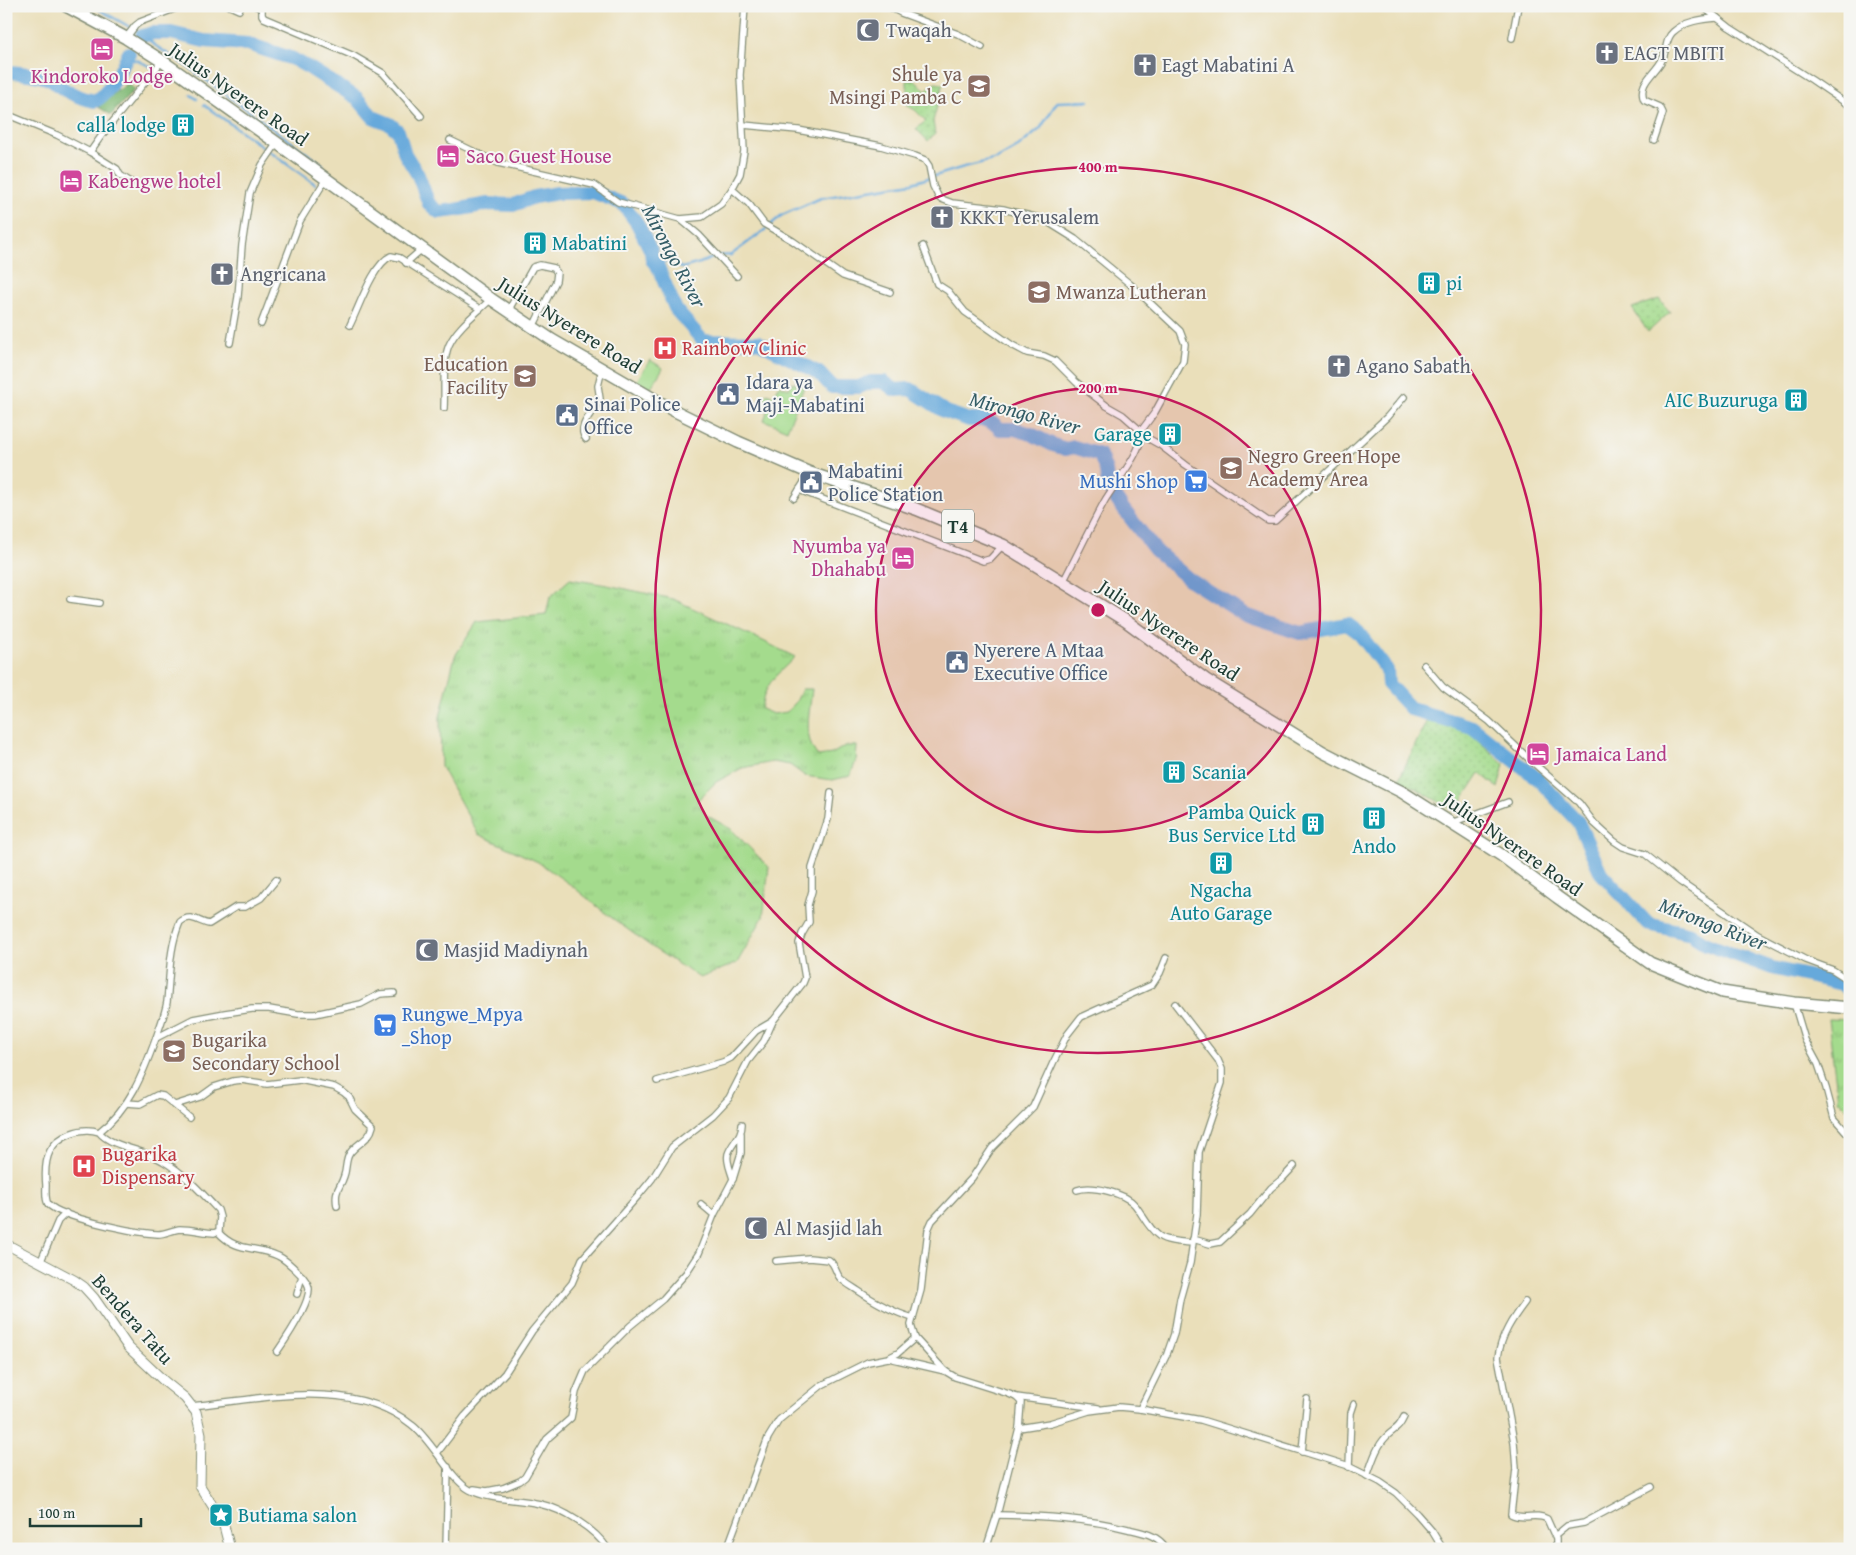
<svg xmlns="http://www.w3.org/2000/svg" width="1856" height="1555" font-family="'Gentium Book Plus',serif">
<style>
.grass{fill:url(#grass-tufts);stroke:#628c60}
.forest{fill:url(#forest-crowns);stroke:#517c56}
.park{fill:#a4db8d;stroke:#628c60}
.garden{fill:url(#garden-dots);stroke:#628c60}
.lines{fill:none;stroke-linecap:round;stroke-linejoin:round}
.stream{stroke:#66a9db;stroke-width:2.5}
.river{stroke:#66a9db;stroke-width:14}
.street-casing{stroke:#848e77;stroke-width:8}
.secondary-casing{stroke:#848e77;stroke-width:11}
.highway-casing{stroke:#848e77;stroke-width:14}
.street{stroke:#fff;stroke-width:5.5}
.secondary{stroke:#fff;stroke-width:9}
.highway{stroke:#fff;stroke-width:11}
.ring{fill:none;stroke:#c2185b;stroke-width:2.5}
.labels{text-anchor:middle;stroke-width:4;stroke-linejoin:round;paint-order:stroke}
.shield{fill:#f6f6f2;stroke:#60746d;stroke-width:1}
.shield-label{font-size:19px;font-weight:bold;fill:#1f3d34}
.worship-label{font-size:20px;fill:#5b616d;stroke:#f6f6f2;text-anchor:start}
.education-label{font-size:20px;fill:#785e54;stroke:#f6f6f2;text-anchor:start}
.hotel-label{font-size:20px;fill:#b23c85;stroke:#f6f6f2;text-anchor:start}
.street-label{font-size:20px;fill:#1f3d34;stroke:#f6f6f2}
.culture-label{font-size:20px;fill:#0d838f;stroke:#f6f6f2;text-anchor:end}
.health-label{font-size:20px;fill:#be3a42;stroke:#f6f6f2;text-anchor:start}
.service-label{font-size:20px;fill:#4e5e75;stroke:#f6f6f2;text-anchor:start}
.shop-label{font-size:20px;fill:#366cbe;stroke:#f6f6f2;text-anchor:end}
.water-label{font-size:21px;font-style:italic;fill:#345d66;stroke:#f6f6f2}
.centre{fill:#c2185b;stroke:#f6f6f2;stroke-width:2.5}
.ring-label{font-size:15px;text-anchor:middle;font-weight:bold;fill:#c2185b;stroke:#f6f6f2;stroke-width:4;stroke-linejoin:round;paint-order:stroke}
</style>
<defs>
<pattern id="grass-tufts" width="24" height="20" patternUnits="userSpaceOnUse" patternTransform="scale(1.25)"><rect width="24" height="20" fill="#a4db8d"/><path d="M3 7l-1-3M5 7V3M7 7l1-3M15 17l-1-3M17 17v-4M19 17l1-3" fill="none" stroke="#8dbd7a"/></pattern>
<pattern id="forest-crowns" width="20" height="18" patternUnits="userSpaceOnUse" patternTransform="scale(1.25)"><rect width="20" height="18" fill="#83bb78"/><path d="M2 6a3 3 0 1 1 6 0M12 15a3 3 0 1 1 6 0" fill="none" stroke="#6b9963"/></pattern>
<pattern id="garden-dots" width="8" height="8" patternUnits="userSpaceOnUse" patternTransform="scale(1.25)"><rect width="8" height="8" fill="#a4db8d"/><path d="M2 2h.1M6 6h.1" fill="none" stroke="#8dbd7a" stroke-width="1.8" stroke-linecap="round"/></pattern>
</defs>
<rect width="100%" height="100%" fill="#f6f6f2"/>
<filter id="ink" filterUnits="userSpaceOnUse"><feTurbulence type="fractalNoise" baseFrequency=".02" numOctaves="2"/><feDisplacementMap in="SourceGraphic" scale="10" xChannelSelector="R" yChannelSelector="G"/><feConvolveMatrix kernelMatrix="1 2 1 2 8 2 1 2 1" color-interpolation-filters="sRGB"/></filter>
<filter id="wash" filterUnits="userSpaceOnUse"><feTurbulence type="fractalNoise" baseFrequency=".0096" numOctaves="4" result="noise"/><feDisplacementMap in="SourceGraphic" scale="20" xChannelSelector="R" yChannelSelector="G"/><feGaussianBlur stdDeviation="1.12" result="paint"/><feColorMatrix in="noise" values="0 0 0 0 0 0 0 0 0 0 0 0 0 0 0 0 0 1.4 0 .05"/><feComposite in="paint" operator="in"/></filter>
<g filter="url(#wash)">
<rect width="100%" height="100%" fill="#eadfba"/>
<!-- grass -->
<g class="grass">
<path d="M570,579L607,585L673,599L759,639L795,657C776,676 765,682 761,709L773,714L787,712L796,702L802,689H812C810,711 802,739 818,756L832,754L845,746H857L856,761L850,776L832,780L805,776L790,765L773,762L742,768L716,782L697,801L706,815L731,829L769,867L763,917L737,963L700,978L656,950L608,915L571,885L538,862L478,834L441,767L440,717L455,656L477,622L546,615L550,597Z"/>
<path d="M1828,1019L1850,1020V1111L1838,1100Z"/>
</g>
<!-- forest -->
<path class="forest" d="M127,84L135,89L111,115L97,106Z"/>
<!-- park -->
<g class="park">
<path d="M650,360L663,368L650,389L636,382Z"/>
<path d="M792,382L804,387L787,430L764,420L771,402L764,399L767,393L774,396L779,385L789,389Z"/>
</g>
<!-- garden -->
<g class="garden">
<path d="M914,80L926,91L935,83L943,84L933,121L935,134L928,141L916,129L926,121L915,110L908,106L907,81Z"/>
<path d="M1659,299L1670,312L1648,332L1632,308Z"/>
<path d="M1427,720L1470,733L1504,764L1498,788L1480,773L1455,811L1399,779Z"/>
</g>
<g class="lines">
<!-- stream -->
<g class="stream">
<path d="M93,6L144,35"/>
<path d="M148,35L150,41L153,44L195,72L323,165"/>
<path d="M126,60H137L153,68"/>
<path d="M159,73L166,77"/>
<path d="M191,95L197,99"/>
<path d="M204,105L315,184"/>
<path d="M652,260L667,262L682,268L700,263L717,256L731,255L766,229L782,215L821,198L912,183L964,167L997,159L1018,147L1040,129L1057,102L1089,101"/>
</g>
<!-- river -->
<g class="river">
<path d="M142,36L153,33H171L204,41L248,44L293,59L311,69L357,98L373,117L390,124L398,131L405,154L418,175L429,204L439,212L455,210L488,204L513,205L534,197L558,193L593,192L623,204L637,223L651,251L652,260L658,267L676,310L703,341L758,342L819,373L832,387H859L871,382H884L895,390L910,389L944,411L969,420H985L996,425L1000,429H1015L1031,434L1053,445L1066,449L1074,447L1100,455L1106,471L1108,487L1121,506L1155,550L1190,580L1245,615L1300,633L1347,624L1358,632L1387,670L1388,684L1411,709L1472,727L1538,779L1578,822L1601,873L1648,924L1691,934L1706,944L1772,968L1842,984L1850,992"/>
<path d="M6,71C20,74 36,73 49,79C53,80 55,84 59,86C69,93 83,99 95,101C112,91 120,70 129,53"/>
</g>
</g>
</g>
<g filter="url(#ink)">
<g class="lines">
<!-- street casing -->
<g class="street-casing">
<g id="street">
<path d="M230,6L239,10L241,6"/>
<path d="M256,6L262,9V15L264,18L354,56L383,73L421,116"/>
<path d="M888,6L901,13L958,34L982,47"/>
<path d="M1702,6L1729,27L1812,80L1850,106"/>
<path d="M126,38L135,26L140,22L182,6"/>
<path d="M1512,38L1518,6"/>
<path d="M6,114L57,135L90,152L117,169L120,175L131,182"/>
<path d="M743,125L798,130L881,146L915,156L925,160L929,166L933,186L939,198L952,203L1003,209L1043,219L1075,239L1130,284L1180,331L1185,344L1183,361L1155,412L1141,431"/>
<path d="M450,140L498,163L594,185L618,202L680,219L702,217L721,204L732,189L740,174L744,151L740,75L745,6"/>
<path d="M1654,140L1663,113L1660,107L1644,100C1637,83 1656,73 1662,60C1667,51 1665,39 1673,32C1685,21 1702,19 1717,18"/>
<path d="M90,152L102,135L162,61"/>
<path d="M732,189L749,204L764,224L793,241L843,276L890,292"/>
<path d="M680,219L699,235L737,276"/>
<path d="M923,246L937,284L948,291L965,312L1012,345L1027,353L1044,356L1055,361L1076,382L1107,406L1123,415L1141,431C1145,450 1113,485 1104,502C1090,528 1077,555 1063,582"/>
<path d="M406,263L423,248"/>
<path d="M508,311L533,267L540,265L554,268L557,273L556,281L533,327"/>
<path d="M261,324L300,221L326,179"/>
<path d="M350,325C359,307 373,264 391,256L400,258L480,309"/>
<path d="M230,343L238,297L242,245L250,193L262,165L277,143"/>
<path d="M444,408C445,390 442,361 449,345C457,327 477,313 491,299"/>
<path d="M1142,435L1160,445L1186,465L1268,521H1275L1387,417L1404,397"/>
<path d="M586,439C575,426 595,411 600,399L598,386L602,369"/>
<path d="M799,490L983,561L990,559L1003,545"/>
<path d="M794,498L810,473"/>
<path d="M70,599L99,603"/>
<path d="M1424,665L1443,687L1489,721L1529,759L1579,803L1594,823L1614,841L1623,847L1645,854L1680,882L1758,935L1806,960L1833,970L1850,981"/>
<path d="M1451,823L1508,802"/>
<path d="M1794,1003L1805,1040L1818,1064L1826,1088L1834,1118L1850,1136"/>
<path d="M156,1038L193,1019L225,1013L252,1009H269L298,1014H315L361,1004L380,994L394,993"/>
<path d="M657,1081L723,1062L731,1058L756,1031L773,1021L803,983L805,978L799,943L802,934L809,922L808,905L812,891V868L828,819L831,793"/>
<path d="M126,1103L140,1104L157,1095L163,1096L189,1117"/>
<path d="M175,1105L200,1097L214,1087L233,1081L242,1080L267,1084L300,1080L334,1087L343,1092L349,1097L355,1109L373,1126C370,1140 358,1142 350,1153C345,1160 347,1168 344,1176C340,1189 334,1189 337,1206"/>
<path d="M99,1132C111,1147 145,1150 163,1161C184,1173 202,1193 218,1210L220,1217L219,1231L214,1233C203,1232 191,1229 180,1229C172,1230 165,1234 158,1234C137,1233 61,1218 48,1204C45,1199 46,1190 46,1185C45,1174 45,1161 50,1151C58,1135 82,1126 99,1132C130,1108 143,1074 156,1038C160,1026 165,1014 167,1002C170,974 169,948 180,922C191,913 198,922 209,924L236,907H245L261,898L276,880"/>
<path d="M733,1179L741,1153V1134"/>
<path d="M1077,1190C1092,1185 1125,1193 1135,1205C1143,1215 1148,1228 1159,1236C1167,1242 1182,1242 1192,1243"/>
<path d="M714,1215L733,1179C731,1171 726,1162 728,1154C732,1142 742,1137 742,1124"/>
<path d="M218,1232C237,1253 255,1245 278,1256C287,1260 295,1269 302,1276L297,1294"/>
<path d="M1193,1239L1210,1244L1220,1242L1250,1214L1271,1188L1282,1179L1294,1166"/>
<path d="M776,1261L809,1258L829,1260C836,1265 835,1273 841,1279C846,1283 852,1287 857,1290C875,1302 892,1312 913,1318"/>
<path d="M40,1263L58,1221L66,1213"/>
<path d="M1525,1302C1512,1319 1501,1336 1498,1357L1514,1442L1516,1469L1511,1514C1524,1521 1535,1512 1547,1519L1556,1539V1549"/>
<path d="M277,1352C286,1339 309,1305 309,1289C309,1284 305,1280 302,1276"/>
<path d="M889,1358L945,1371"/>
<path d="M1016,1397L1098,1408"/>
<path d="M192,1406C261,1399 354,1377 412,1425C431,1439 451,1480 470,1490C492,1501 516,1498 540,1504C563,1509 595,1529 608,1549"/>
<path d="M1140,1409L1167,1354L1174,1334L1180,1299L1190,1263L1197,1214L1199,1152L1222,1083V1069L1218,1060L1175,1004"/>
<path d="M1019,1428L1050,1423L1089,1411L1119,1407L1140,1409L1201,1420L1346,1465L1380,1482L1396,1493L1417,1514L1432,1531L1443,1549"/>
<path d="M1302,1452L1307,1399"/>
<path d="M437,1453L465,1416L505,1373L532,1331L572,1283L582,1259L638,1196L652,1179L672,1147L713,1115L729,1098L748,1061L764,1041L773,1021"/>
<path d="M1349,1467L1351,1413L1354,1404"/>
<path d="M1367,1476C1372,1463 1376,1447 1386,1437C1395,1428 1398,1430 1404,1417"/>
<path d="M474,1489L487,1491L503,1488L520,1481L525,1477L547,1439L571,1418L576,1392L585,1371L630,1326L663,1299L686,1273L699,1253L714,1215L701,1204"/>
<path d="M997,1515C1042,1516 1085,1518 1128,1529C1141,1532 1154,1534 1163,1544"/>
<path d="M1555,1536L1567,1526L1584,1523L1651,1487"/>
<path d="M446,1549L448,1467"/>
<path d="M727,1549L768,1438L779,1420L822,1385L868,1362L888,1358L898,1353L915,1338"/>
<path d="M986,1549L997,1515L1019,1428L1021,1402L1016,1397L1009,1394L955,1377L945,1371L915,1338L911,1325L921,1290L928,1230L932,1221L972,1178L992,1148L1033,1107L1053,1063L1067,1035L1081,1017L1152,985L1160,973L1166,958"/>
</g>
</g>
<!-- secondary casing -->
<g class="secondary-casing">
<path id="secondary" d="M6,1244L74,1280L84,1287L94,1298L128,1347L164,1381L185,1398L196,1412L201,1434L200,1486L223,1522L230,1549"/>
</g>
<!-- highway casing -->
<g class="highway-casing">
<path id="highway" d="M66,6L126,38L162,61L277,143L491,299L552,340L671,409L738,442L810,473L916,509L1003,545L1126,621L1206,680L1323,752L1402,792L1501,855L1557,897L1650,963L1722,992L1794,1003L1850,1008"/>
</g>
<!-- street -->
<use href="#street" class="street"/>
<!-- secondary -->
<use href="#secondary" class="secondary"/>
<!-- highway -->
<use href="#highway" class="highway"/>
</g>
</g>
<!-- distance rings -->
<circle cx="1098" cy="610" r="222" fill="#c2185b" fill-opacity=".12"/>
<g class="ring">
<circle cx="1098" cy="610" r="222"/>
<circle cx="1098" cy="610" r="443"/>
</g>
<!-- icons -->
<defs>
<g id="mosque-square" transform="scale(1.25)"><rect x="-9" y="-9" width="18" height="18" rx="4" fill="#6b7280" stroke="#f6f6f2"/><path d="M3.5-4.9A6 6 0 1 0 3.5 4.9A5 5 0 1 1 3.5-4.9Z" fill="#fff"/></g>
<g id="hotel-square" transform="scale(1.25)"><rect x="-9" y="-9" width="18" height="18" rx="4" fill="#d1479c" stroke="#f6f6f2"/><path d="M-6-4.5h1.5V1H6V5H4.5V3h-9V5H-6ZM-4 0a1.8 1.8 0 1 1 3.6 0ZM.5 0V-2.5h3Q6-2.5 6 0Z" fill="#fff"/></g>
<g id="church-square" transform="scale(1.25)"><rect x="-9" y="-9" width="18" height="18" rx="4" fill="#6b7280" stroke="#f6f6f2"/><path d="M-1.2-6h2.4v3.5h3.3v2.4h-3.3V6h-2.4V-.1h-3.3v-2.4h3.3Z" fill="#fff"/></g>
<g id="school-square" transform="scale(1.25)"><rect x="-9" y="-9" width="18" height="18" rx="4" fill="#8d6e63" stroke="#f6f6f2"/><path d="M0-5L7-2L0 1L-7-2ZM-4 1L0 2.5L4 1V4Q0 6-4 4Z" fill="#fff"/></g>
<g id="building-square" transform="scale(1.25)"><rect x="-9" y="-9" width="18" height="18" rx="4" fill="#0f9aa8" stroke="#f6f6f2"/><path d="M-4-6H4V6H1V3H-1V6H-4ZM-2.5-4.3h1.7v1.8h-1.7ZM.8-4.3h1.7v1.8H.8ZM-2.5-1h1.7V.8h-1.7ZM.8-1h1.7V.8H.8Z" fill="#fff"/></g>
<g id="hospital-square" transform="scale(1.25)"><rect x="-9" y="-9" width="18" height="18" rx="4" fill="#e0444e" stroke="#f6f6f2"/><path d="M-5-5h3v3.5h4V-5h3V5h-3V1.5h-4V5h-3Z" fill="#fff"/></g>
<g id="civic-square" transform="scale(1.25)"><rect x="-9" y="-9" width="18" height="18" rx="4" fill="#5c6f8a" stroke="#f6f6f2"/><path d="M-.6-6.5H3V-4.5H.6V-3L4-1V1h2V6H-6V1h2V-1L-.6-3ZM-1.2 2.5V6h2.4V2.5Z" fill="#fff"/></g>
<g id="supermarket-square" transform="scale(1.25)"><rect x="-9" y="-9" width="18" height="18" rx="4" fill="#3f7fe0" stroke="#f6f6f2"/><path d="M-6-5.5h2.5l.6 2H6L4.5 2H-2.5L-4.4-4H-6ZM-1.5 3.2a1.3 1.3 0 1 0 .1 0ZM3 3.2a1.3 1.3 0 1 0 .1 0Z" fill="#fff"/></g>
<g id="sight-square" transform="scale(1.25)"><rect x="-9" y="-9" width="18" height="18" rx="4" fill="#0f9aa8" stroke="#f6f6f2"/><path d="M0-6L1.8-2.2L6-1.7L2.9 1.2L3.7 5.4L0 3.3L-3.7 5.4L-2.9 1.2L-6-1.7L-1.8-2.2Z" fill="#fff"/></g>
</defs>
<g fill-rule="evenodd">
<use href="#mosque-square" x="868" y="30"/>
<use href="#hotel-square" x="102" y="49"/>
<use href="#church-square" x="1607" y="53"/>
<use href="#church-square" x="1145" y="65"/>
<use href="#school-square" x="979" y="86"/>
<use href="#building-square" x="183" y="125"/>
<use href="#hotel-square" x="448" y="156"/>
<use href="#hotel-square" x="71" y="181"/>
<use href="#church-square" x="942" y="217"/>
<use href="#building-square" x="535" y="243"/>
<use href="#church-square" x="222" y="274"/>
<use href="#building-square" x="1429" y="283"/>
<use href="#school-square" x="1039" y="292"/>
<use href="#hospital-square" x="665" y="348"/>
<use href="#church-square" x="1339" y="366"/>
<use href="#school-square" x="525" y="376"/>
<use href="#civic-square" x="728" y="394"/>
<use href="#building-square" x="1796" y="400"/>
<use href="#civic-square" x="567" y="415"/>
<use href="#building-square" x="1170" y="434"/>
<use href="#school-square" x="1231" y="468"/>
<use href="#supermarket-square" x="1196" y="481"/>
<use href="#civic-square" x="811" y="482"/>
<use href="#hotel-square" x="903" y="558"/>
<use href="#civic-square" x="957" y="662"/>
<use href="#hotel-square" x="1538" y="754"/>
<use href="#building-square" x="1174" y="772"/>
<use href="#building-square" x="1374" y="818"/>
<use href="#building-square" x="1313" y="824"/>
<use href="#building-square" x="1221" y="863"/>
<use href="#mosque-square" x="427" y="950"/>
<use href="#supermarket-square" x="385" y="1025"/>
<use href="#school-square" x="174" y="1051"/>
<use href="#hospital-square" x="84" y="1166"/>
<use href="#mosque-square" x="756" y="1228"/>
<use href="#sight-square" x="221" y="1515"/>
</g>
<g class="labels">
<!-- shield labels -->
<rect class="shield" x="942" y="509.5" width="32" height="33" rx="4"/>
<g class="shield-label">
<text x="958" y="533">T4</text>
</g>
<!-- worship labels -->
<g class="worship-label">
<text x="886" y="37">Twaqah</text>
<text x="1624" y="60">EAGT MBITI</text>
<text x="1162" y="72">Eagt Mabatini A</text>
<text x="960" y="224">KKKT Yerusalem</text>
<text x="240" y="281">Angricana</text>
<text x="1356" y="373">Agano Sabath</text>
<text x="444" y="957">Masjid Madiynah</text>
<text x="774" y="1235">Al Masjid lah</text>
</g>
<!-- education labels -->
<g class="education-label">
<text x="962" y="81" text-anchor="end">Shule ya<tspan x="962" dy="23">Msingi Pamba C</tspan></text>
<text x="1056" y="299">Mwanza Lutheran</text>
<text x="508" y="371" text-anchor="end">Education<tspan x="508" dy="23">Facility</tspan></text>
<text x="1248" y="463">Negro Green Hope<tspan x="1248" dy="23">Academy Area</tspan></text>
<text x="192" y="1047">Bugarika<tspan x="192" dy="23">Secondary School</tspan></text>
</g>
<!-- hotel labels -->
<g class="hotel-label">
<text x="102" y="83" text-anchor="middle">Kindoroko Lodge</text>
<text x="466" y="163">Saco Guest House</text>
<text x="88" y="188">Kabengwe hotel</text>
<text x="886" y="553" text-anchor="end">Nyumba ya<tspan x="886" dy="23">Dhahabu</tspan></text>
<text x="1556" y="761">Jamaica Land</text>
</g>
<!-- street labels -->
<g class="street-label">
<text transform="translate(239 94) rotate(35)" y="7">Julius Nyerere Road</text>
<text transform="translate(570 325) rotate(32)" y="7">Julius Nyerere Road</text>
<text transform="translate(1169 630) rotate(34)" y="7">Julius Nyerere Road</text>
<text transform="translate(1513 844) rotate(35)" y="7">Julius Nyerere Road</text>
<text transform="translate(133 1319) rotate(49)" y="7">Bendera Tatu</text>
</g>
<!-- culture labels -->
<g class="culture-label">
<text x="166" y="132">calla lodge</text>
<text x="552" y="250" text-anchor="start">Mabatini</text>
<text x="1446" y="290" text-anchor="start">pi</text>
<text x="1778" y="407">AIC Buzuruga</text>
<text x="1152" y="441">Garage</text>
<text x="1192" y="779" text-anchor="start">Scania</text>
<text x="1296" y="819">Pamba Quick<tspan x="1296" dy="23">Bus Service Ltd</tspan></text>
<text x="1374" y="853" text-anchor="middle">Ando</text>
<text x="1221" y="897" text-anchor="middle">Ngacha<tspan x="1221" dy="23">Auto Garage</tspan></text>
<text x="238" y="1522" text-anchor="start">Butiama salon</text>
</g>
<!-- health labels -->
<g class="health-label">
<text x="682" y="355">Rainbow Clinic</text>
<text x="102" y="1161">Bugarika<tspan x="102" dy="23">Dispensary</tspan></text>
</g>
<!-- service labels -->
<g class="service-label">
<text x="746" y="389">Idara ya<tspan x="746" dy="23">Maji-Mabatini</tspan></text>
<text x="584" y="411">Sinai Police<tspan x="584" dy="23">Office</tspan></text>
<text x="828" y="478">Mabatini<tspan x="828" dy="23">Police Station</tspan></text>
<text x="974" y="657">Nyerere A Mtaa<tspan x="974" dy="23">Executive Office</tspan></text>
</g>
<!-- shop labels -->
<g class="shop-label">
<text x="1178" y="488">Mushi Shop</text>
<text x="402" y="1021" text-anchor="start">Rungwe_Mpya<tspan x="402" dy="23">_Shop</tspan></text>
</g>
<!-- water labels -->
<g class="water-label">
<text transform="translate(674 256) rotate(62)" y="7">Mirongo River</text>
<text transform="translate(1025 413) rotate(15)" y="7">Mirongo River</text>
<text transform="translate(1713 924) rotate(21)" y="7">Mirongo River</text>
</g>
</g>
<circle cx="1098" cy="610" r="8" class="centre"/>
<g class="ring-label">
<text x="1098" y="172">400 m</text>
<text x="1098" y="393">200 m</text>
</g>
<!-- margin -->
<rect width="1856" height="1555" fill="none" stroke="#f6f6f2" stroke-width="25"/>
<!-- scale -->
<path d="M30 1518v8h111v-8" fill="none" stroke="#1f3d34" stroke-width="2.5"/>
<text x="38" y="1518" font-size="15" fill="#1f3d34" stroke="#f6f6f2" stroke-width="4" paint-order="stroke">100 m</text>
</svg>
